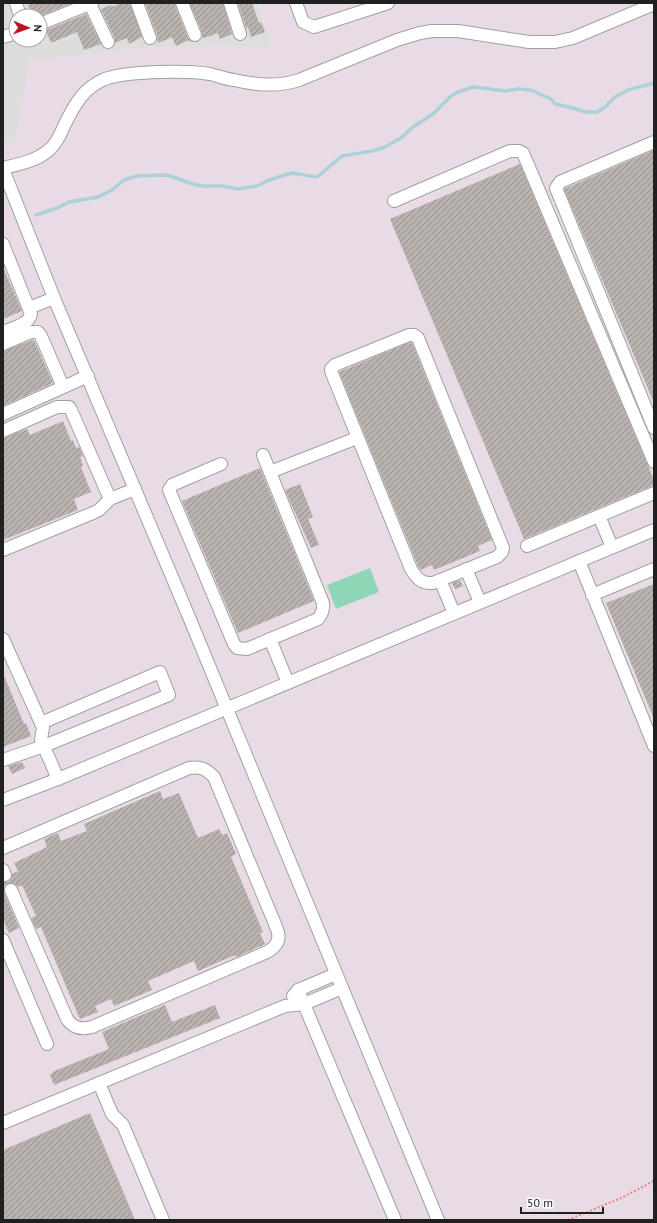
<svg xmlns="http://www.w3.org/2000/svg" width="657" height="1223" font-family="'PT Sans',sans-serif">
<style>
.residential{fill:#dedddd;fill-rule:evenodd}
.industrial{fill:#e8dbe6}
.pitch{fill:#8fd6b6}
.lines{fill:none;stroke-linecap:round;stroke-linejoin:round}
.stream{stroke:#add1d8;stroke-width:3.5}
.building{fill:url(#building-hatch)}
.minor-casing{stroke:#a1a1a1;stroke-width:14}
.path{stroke:#eb837e;stroke-width:2;stroke-dasharray:2 2;stroke-linecap:butt}
.minor{stroke:#fff;stroke-width:12}
</style>
<defs>
<pattern id="building-hatch" width="6" height="6" patternUnits="userSpaceOnUse"><rect width="6" height="6" fill="#b9b2ae"/><path d="M-1 1l2-2M0 6l6-6M5 7l2-2" fill="none" stroke="#96908d"/></pattern>
</defs>
<rect width="100%" height="100%" fill="#f0ede8"/>
<!-- residential -->
<path class="residential" d="M3,3H257L273,48L206,46L143,48L29,62L16,144L3,140ZM16,16H40V40H16Z"/>
<!-- industrial -->
<path class="industrial" d="M257,3H654V1220H3V140L16,144L29,62L143,48L206,46L273,48Z"/>
<!-- pitch -->
<path class="pitch" d="M370,568L379,592L336,609L327,585Z"/>
<g class="lines">
<!-- stream -->
<path class="stream" d="M36,215L57,208L69,202L98,197L112,190L124,180L137,176L167,175L193,184L202,186H223L238,189L257,186L269,180L292,173L317,177L342,156L372,151L385,147L401,138L413,127L433,114L451,96L458,92L474,87L505,91L518,89L531,90L551,99L555,104L573,108L585,112H597L605,107L615,97L628,90L654,83"/>
</g>
<!-- building -->
<g class="building">
<path d="M35,3H72L40,16H32L28,5Z"/>
<path d="M121,3H130L142,37L129,44L127,38L115,43V39L101,9L111,5L112,7Z"/>
<path d="M145,3H174L188,38L192,42H190L189,40L176,46L172,37L158,43L157,35Z"/>
<path d="M192,3H223L232,34L220,39L218,33L204,38L202,37V32L190,4Z"/>
<path d="M238,3H252L259,23L261,22L265,32L251,37L248,27L246,28Z"/>
<path d="M86,14L101,44L84,50L77,32L51,43L46,30Z"/>
<path d="M654,150V403L564,189Z"/>
<path d="M520,164L654,480V485L524,539L390,219Z"/>
<path d="M3,267L22,311L3,319Z"/>
<path d="M33,340H34L53,383L3,406V351Z"/>
<path d="M410,342L412,343L492,540L478,546L480,551L434,570L432,565L421,570L418,566L339,372Z"/>
<path d="M63,421L71,441L73,440L76,448L79,447L83,456L80,457L83,466L81,467L91,492L74,499L78,510L3,540V438L27,429L30,435Z"/>
<path d="M260,468L314,601L238,633L182,501Z"/>
<path d="M300,484L313,517L308,519L319,545L311,548L285,490Z"/>
<path d="M460,580L463,586L455,589L452,583Z"/>
<path d="M654,584V719L606,603Z"/>
<path d="M3,673L24,724L26,723L31,736L3,747Z"/>
<path d="M22,762L25,768L12,774L8,766Z"/>
<path d="M160,791L163,799L179,793L198,838L219,829L222,835L227,833L236,854L231,857L263,932L260,933L265,944L236,957L235,955L198,971L194,961L148,981L152,990L114,1006L111,999L95,1006L98,1012L80,1019L41,927L36,929L31,918L36,916L22,885L18,887L15,884L11,883L5,885L4,892L19,928L9,933L3,919V882H8L11,879L12,874L18,871L14,863L47,847L44,839L58,833L61,841L87,831L84,824Z"/>
<path d="M165,1005L172,1022L215,1005L220,1018L54,1085L50,1075L53,1073L52,1072L109,1049L102,1032Z"/>
<path d="M90,1113L135,1220H3V1150Z"/>
</g>
<g class="lines">
<!-- minor casing -->
<g class="minor-casing">
<g id="minor">
<path d="M16,3L20,16"/>
<path d="M137,3L150,38"/>
<path d="M182,3L195,35"/>
<path d="M230,3L240,34"/>
<path d="M296,3L303,22L314,27L388,3"/>
<path d="M90,4L108,42"/>
<path d="M40,24L92,3"/>
<path d="M3,37L16,33"/>
<path d="M654,142L560,182L556,188L654,428"/>
<path d="M3,168C20,164 37,161 50,149C56,143 60,136 63,128C73,108 82,88 105,79C127,71 187,70 210,74C218,76 226,79 234,80C255,85 279,87 299,80L397,40L420,33L432,31H458L529,42H555L573,38L654,4"/>
<path d="M3,169L54,298L189,617L438,1220"/>
<path d="M394,201L510,151H519L523,153L654,462"/>
<path d="M3,244L31,314C29,325 12,328 3,332"/>
<path d="M29,308L54,298"/>
<path d="M409,335H414L418,338L503,548L502,552L497,557L433,583C422,584 417,579 411,569L331,371V369L335,365Z"/>
<path d="M3,344L31,332H38L41,336L63,387"/>
<path d="M3,414L88,376"/>
<path d="M3,431L57,407H69L71,410L110,499"/>
<path d="M221,464L172,485L169,490L234,644L237,648L247,649L318,619C322,614 324,610 323,603L263,455"/>
<path d="M270,472L357,438"/>
<path d="M599,516L612,547"/>
<path d="M527,546L654,493"/>
<path d="M3,550L93,513L99,510L110,499L135,489"/>
<path d="M579,561L654,746"/>
<path d="M466,569L480,602"/>
<path d="M440,580L454,613"/>
<path d="M592,595L654,569"/>
<path d="M3,639L41,723L43,727L41,740L58,779"/>
<path d="M270,639L288,683"/>
<path d="M3,760L44,746L169,695L160,672L41,723"/>
<path d="M3,800L58,779L654,530"/>
<path d="M3,848L189,768C201,766 206,769 214,777L277,929C281,940 276,947 267,952L92,1027C81,1030 73,1028 67,1019L11,890"/>
<path d="M3,870L5,875"/>
<path d="M3,940L47,1044"/>
<path d="M298,990L395,1220"/>
<path d="M293,996L298,990L336,974"/>
<path d="M99,1083L112,1114L123,1125L163,1220"/>
<path d="M3,1123L285,1006L304,1004L342,988"/>
</g>
</g>
<!-- path -->
<path class="path" d="M568,1220L621,1198L654,1181"/>
<!-- minor -->
<use href="#minor" class="minor"/>
</g>
<!-- border -->
<rect width="657" height="1223" fill="none" stroke="#202020" stroke-width="8"/>
<!-- north arrow -->
<g transform="translate(28 28) rotate(92)"><circle r="19" fill="#ffffff" stroke="#a6a6a6"/>
<path d="M0-3L7 15L0 10L-7 15Z" fill="#ba1720"/>
<text y="-6" font-size="11" font-weight="bold" text-anchor="middle" fill="#202020">N</text>
</g>
<!-- scale -->
<path d="M521 1207v6h82v-6" fill="none" stroke="#202020" stroke-width="2"/>
<text x="527" y="1207" font-size="12" fill="#202020" stroke="#ffffff" stroke-width="3" paint-order="stroke">50 m</text>
</svg>
